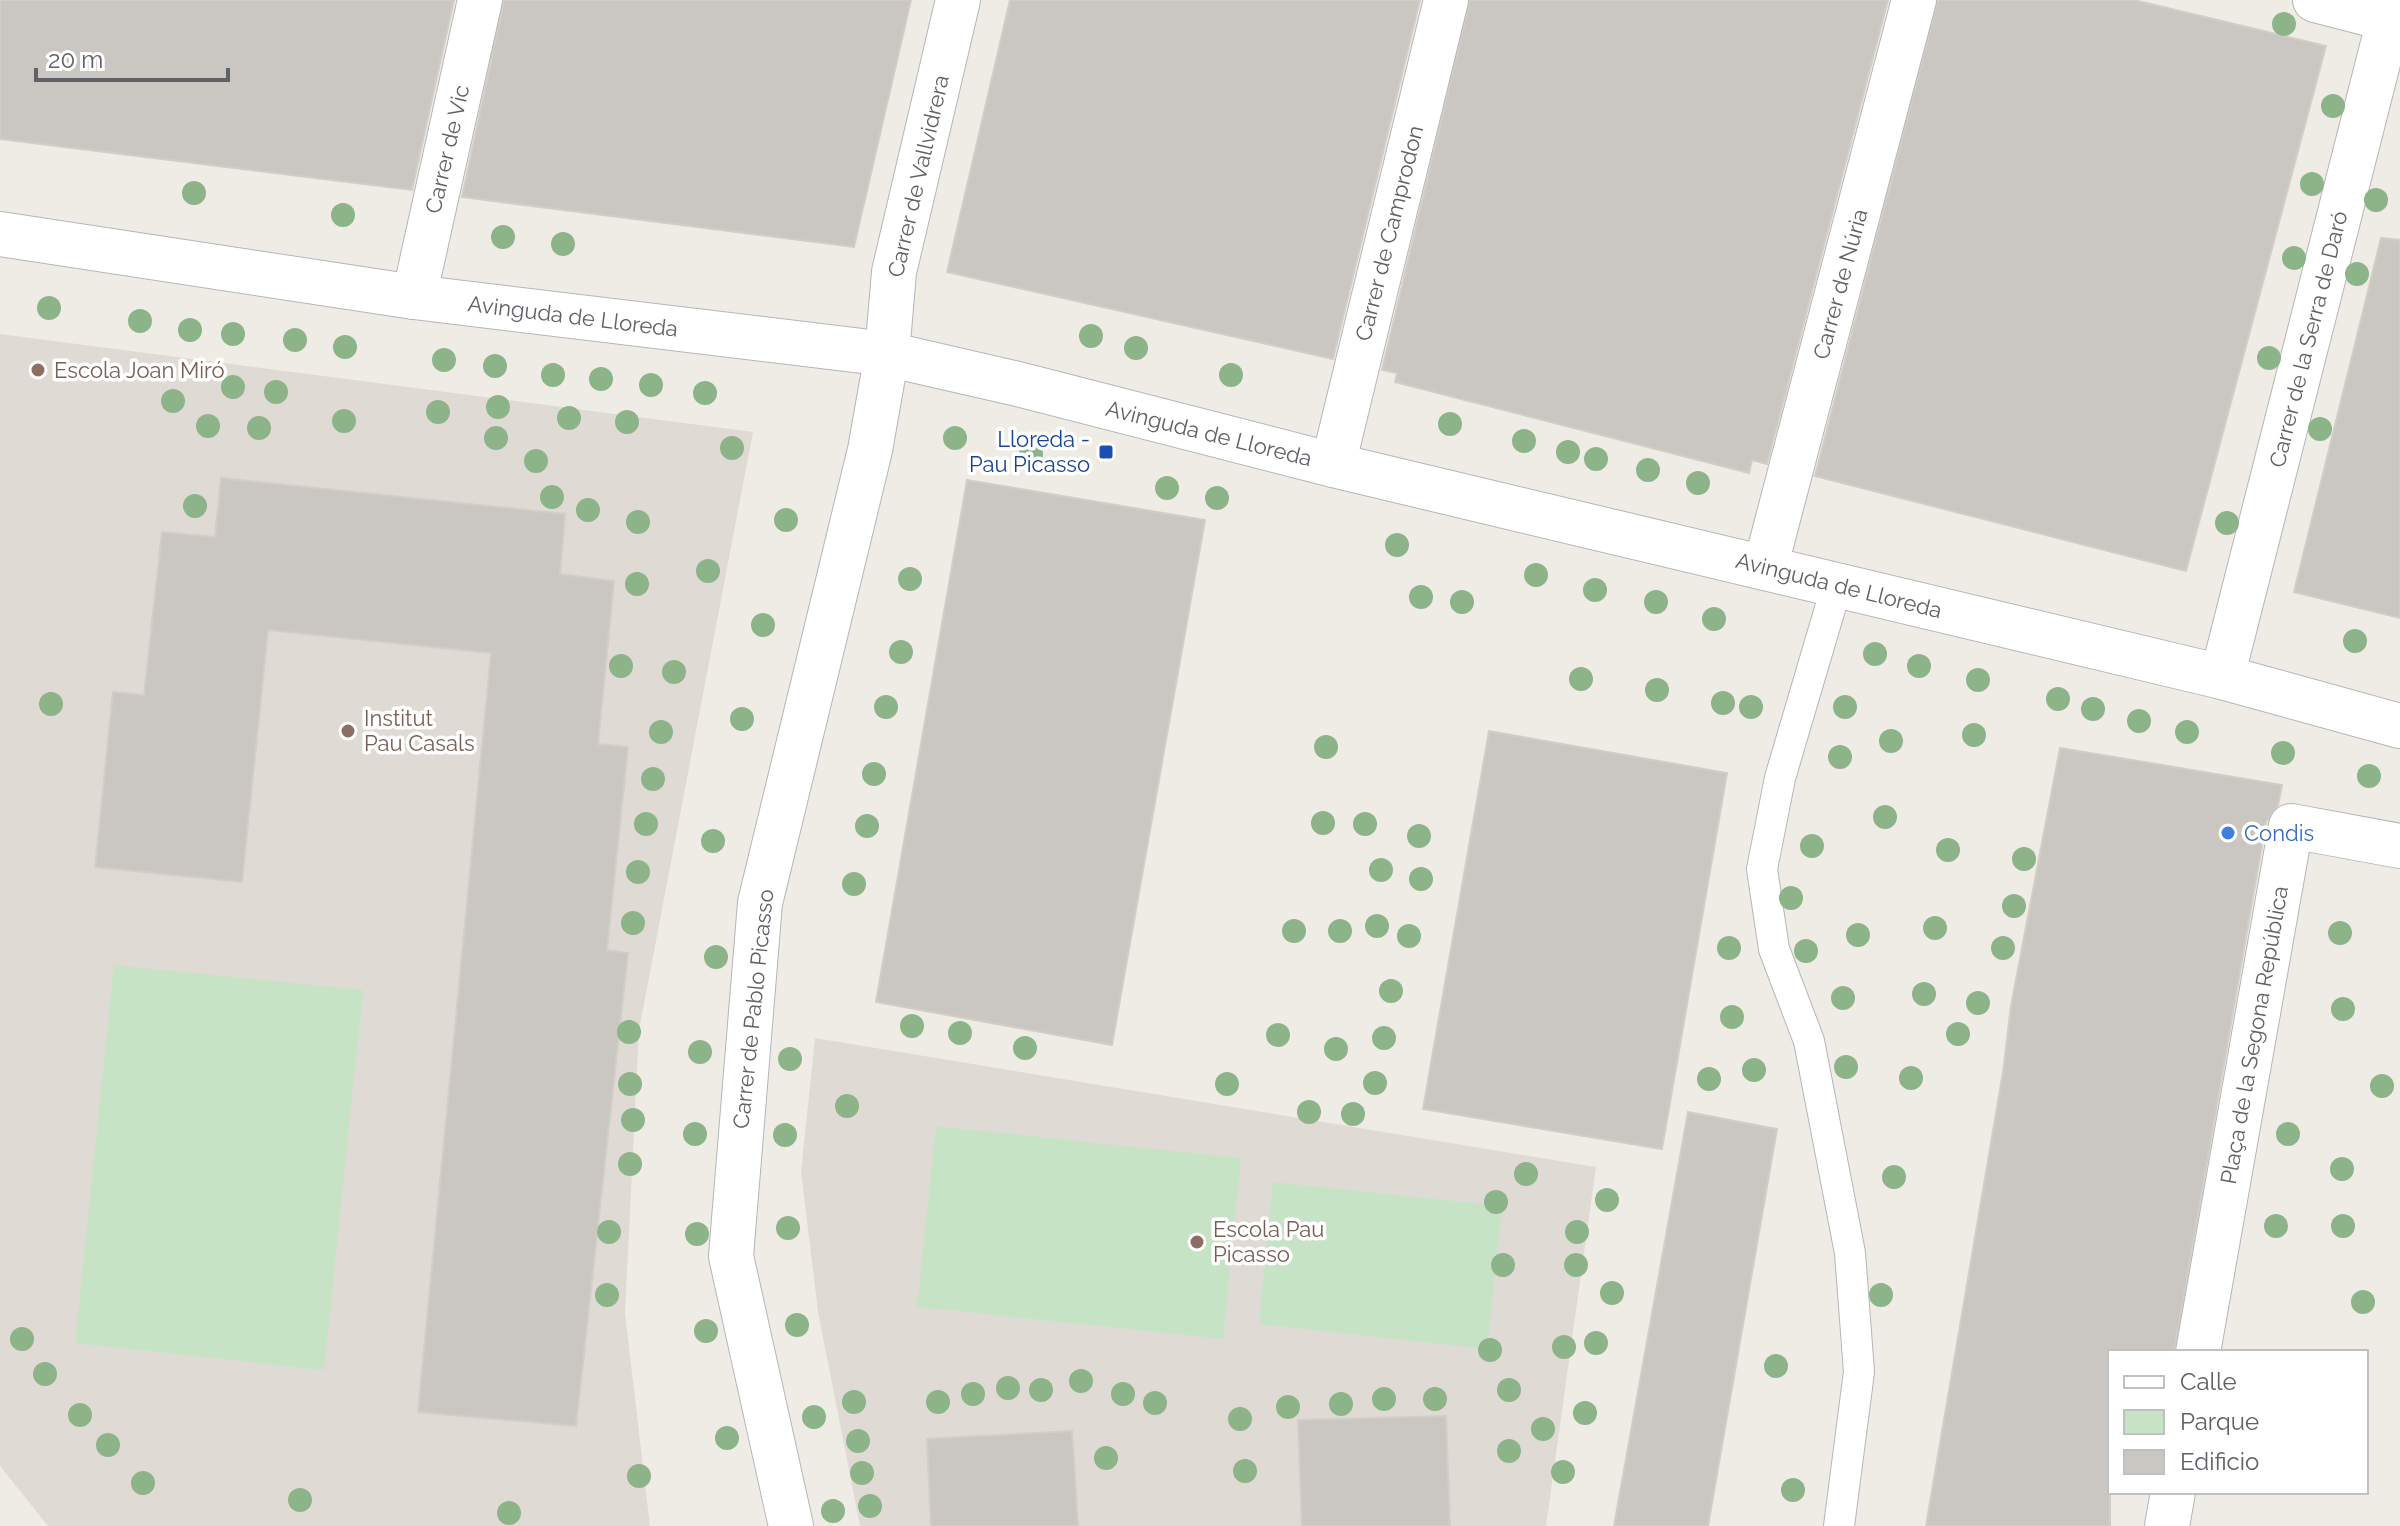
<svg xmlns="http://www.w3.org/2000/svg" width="2400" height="1526" font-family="Raleway,sans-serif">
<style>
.education{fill:#dfdbd4}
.green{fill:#c6e4c5}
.building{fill:#cac7c2;stroke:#d3cec5;stroke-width:2}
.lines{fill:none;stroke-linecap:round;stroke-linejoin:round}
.lane-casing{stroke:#b3b6ba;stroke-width:32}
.street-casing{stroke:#b3b6ba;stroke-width:46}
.lane{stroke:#fff;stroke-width:30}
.street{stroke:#fff;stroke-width:44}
.tree{fill:#8db389}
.education-dot{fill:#8d6e63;stroke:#fff;stroke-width:3}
.transit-dot{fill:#1a4fb4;stroke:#fff;stroke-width:3}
.shop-dot{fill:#3f7fe0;stroke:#fff;stroke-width:3}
.labels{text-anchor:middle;stroke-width:7;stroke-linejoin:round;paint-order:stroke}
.street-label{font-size:22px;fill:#5e6165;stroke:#fff}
.education-label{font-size:22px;fill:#785e54;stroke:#fff;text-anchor:start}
.transit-label{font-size:22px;fill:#164399;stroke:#fff;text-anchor:end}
.shop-label{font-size:22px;fill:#366cbe;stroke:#fff;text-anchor:start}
</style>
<rect width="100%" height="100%" fill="#efece6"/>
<!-- education -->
<g class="education">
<path d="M0,334L753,432L639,1030L625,1313L650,1526H48L0,1466Z"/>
<path d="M815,1038L1596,1167L1546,1526H860L818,1312L801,1172Z"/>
</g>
<!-- green -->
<g class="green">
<path d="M114,965L363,990L324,1370L75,1343Z"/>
<path d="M936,1126L1241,1158L1223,1339L917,1307Z"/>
<path d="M1273,1182L1502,1206L1487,1349L1259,1324Z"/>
</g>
<!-- building -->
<g class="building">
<path d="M0,0H454L412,190L0,139Z"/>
<path d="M504,0H911L854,247L462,197Z"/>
<path d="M1010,0H1420L1333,359L947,272Z"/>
<path d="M1470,0H1888L1767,464L1752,460L1749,473L1395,382L1397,373L1382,370Z"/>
<path d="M1938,0H2134L2326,46L2186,571L1815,476Z"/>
<path d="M2381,238L2400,240V618L2294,592Z"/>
<path d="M221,478L565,514L560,574L614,581L598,744L628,747L607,950L628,953L576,1426L418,1412L491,653L268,630L242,882L95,867L113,692L144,695L162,532L215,537Z"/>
<path d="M967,480L1205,520L1112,1045L876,1002Z"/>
<path d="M1489,731L1727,773L1662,1149L1423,1109Z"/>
<path d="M2060,748L2282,785L2278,805L2266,822L2174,1352H2110V1526H1926L2003,1072L2011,1006Z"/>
<path d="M1688,1112L1777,1129L1708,1526H1614Z"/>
<path d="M1446,1416L1450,1526H1302L1298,1420Z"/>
<path d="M1072,1431L1078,1526H931L927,1439Z"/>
</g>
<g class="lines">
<!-- lane casing -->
<g class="lane-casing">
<path id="lane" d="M1837,585L1780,778L1762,869L1774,949L1809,1041L1850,1253L1859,1372L1839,1526"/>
</g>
<!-- street casing -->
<g class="street-casing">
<g id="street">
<path d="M2315,0L2400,22"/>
<path d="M0,234L414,297L887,354L1018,384L1333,465L2222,677L2400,726"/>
<path d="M414,297L480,0"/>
<path d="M1333,465L1446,0"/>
<path d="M1765,568L1914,0"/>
<path d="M2222,677L2394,0"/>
<path d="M2198,1352L2291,826L2400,846"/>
<path d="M791,1526L731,1256L760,903L870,450L887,354L894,272L958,0"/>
<path d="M2167,1526L2173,1492"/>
</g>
</g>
<!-- lane -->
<use href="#lane" class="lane"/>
<!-- street -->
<use href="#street" class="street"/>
</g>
<!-- trees -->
<g class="tree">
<circle cx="2284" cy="24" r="12"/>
<circle cx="2333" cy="106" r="12"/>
<circle cx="2312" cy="184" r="12"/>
<circle cx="194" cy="193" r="12"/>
<circle cx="2376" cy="200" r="12"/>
<circle cx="343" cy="215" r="12"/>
<circle cx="503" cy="237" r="12"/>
<circle cx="563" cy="244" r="12"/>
<circle cx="2294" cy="258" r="12"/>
<circle cx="2357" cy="274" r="12"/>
<circle cx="49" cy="308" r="12"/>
<circle cx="140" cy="321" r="12"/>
<circle cx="190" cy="330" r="12"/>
<circle cx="233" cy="334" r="12"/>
<circle cx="1091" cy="336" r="12"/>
<circle cx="295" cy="340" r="12"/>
<circle cx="345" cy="347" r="12"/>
<circle cx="1136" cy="348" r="12"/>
<circle cx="2269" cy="358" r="12"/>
<circle cx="444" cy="360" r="12"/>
<circle cx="495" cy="366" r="12"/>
<circle cx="553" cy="375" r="12"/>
<circle cx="1231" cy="375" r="12"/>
<circle cx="601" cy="379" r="12"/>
<circle cx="651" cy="385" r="12"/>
<circle cx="233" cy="387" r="12"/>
<circle cx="276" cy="392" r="12"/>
<circle cx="705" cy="393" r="12"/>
<circle cx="173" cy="401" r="12"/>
<circle cx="498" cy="407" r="12"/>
<circle cx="438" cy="412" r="12"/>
<circle cx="569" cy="418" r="12"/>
<circle cx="344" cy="421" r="12"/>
<circle cx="627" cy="422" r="12"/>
<circle cx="1450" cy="424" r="12"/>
<circle cx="208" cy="426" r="12"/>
<circle cx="259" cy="428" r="12"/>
<circle cx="2320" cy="429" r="12"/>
<circle cx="496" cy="438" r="12"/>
<circle cx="955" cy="438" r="12"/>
<circle cx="1524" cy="441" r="12"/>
<circle cx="732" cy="448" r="12"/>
<circle cx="1568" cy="452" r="12"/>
<circle cx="1031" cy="454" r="12"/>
<circle cx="1596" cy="459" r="12"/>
<circle cx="536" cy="461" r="12"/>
<circle cx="1648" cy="470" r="12"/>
<circle cx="1698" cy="483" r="12"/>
<circle cx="1167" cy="488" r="12"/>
<circle cx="552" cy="497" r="12"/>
<circle cx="1217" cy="498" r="12"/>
<circle cx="195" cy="506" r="12"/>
<circle cx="588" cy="510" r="12"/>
<circle cx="786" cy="520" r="12"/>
<circle cx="638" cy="522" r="12"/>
<circle cx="2227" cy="523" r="12"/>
<circle cx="1397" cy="545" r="12"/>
<circle cx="708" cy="571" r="12"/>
<circle cx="1536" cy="575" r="12"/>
<circle cx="910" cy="579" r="12"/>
<circle cx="637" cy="584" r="12"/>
<circle cx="1595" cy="590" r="12"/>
<circle cx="1421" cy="597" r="12"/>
<circle cx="1462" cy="602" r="12"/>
<circle cx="1656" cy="602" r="12"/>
<circle cx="1714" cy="619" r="12"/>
<circle cx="763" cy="625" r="12"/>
<circle cx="2355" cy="641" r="12"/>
<circle cx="901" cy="652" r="12"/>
<circle cx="1875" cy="654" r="12"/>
<circle cx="621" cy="666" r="12"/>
<circle cx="1919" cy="666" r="12"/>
<circle cx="674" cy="672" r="12"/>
<circle cx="1581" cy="679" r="12"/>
<circle cx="1978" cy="680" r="12"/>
<circle cx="1657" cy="690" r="12"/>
<circle cx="2058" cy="699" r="12"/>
<circle cx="1723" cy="703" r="12"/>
<circle cx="51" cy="704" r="12"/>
<circle cx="886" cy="707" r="12"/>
<circle cx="1751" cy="707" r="12"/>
<circle cx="1845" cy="707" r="12"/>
<circle cx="2093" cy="709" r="12"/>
<circle cx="742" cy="719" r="12"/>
<circle cx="2139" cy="721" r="12"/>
<circle cx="661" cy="732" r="12"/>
<circle cx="2187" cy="732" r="12"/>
<circle cx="1974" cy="735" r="12"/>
<circle cx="1891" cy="741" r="12"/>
<circle cx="1326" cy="747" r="12"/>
<circle cx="2283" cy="753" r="12"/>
<circle cx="1840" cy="757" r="12"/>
<circle cx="874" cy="774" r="12"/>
<circle cx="2369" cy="776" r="12"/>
<circle cx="653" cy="779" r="12"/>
<circle cx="1885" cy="817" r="12"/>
<circle cx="1323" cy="823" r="12"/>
<circle cx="646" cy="824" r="12"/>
<circle cx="1365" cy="824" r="12"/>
<circle cx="867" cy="826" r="12"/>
<circle cx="1419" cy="836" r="12"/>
<circle cx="713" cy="841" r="12"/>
<circle cx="1812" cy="846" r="12"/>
<circle cx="1948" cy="850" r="12"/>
<circle cx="2024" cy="859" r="12"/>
<circle cx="1381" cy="870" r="12"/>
<circle cx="638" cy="872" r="12"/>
<circle cx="1421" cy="879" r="12"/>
<circle cx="854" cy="884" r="12"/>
<circle cx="1791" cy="898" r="12"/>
<circle cx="2014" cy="906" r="12"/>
<circle cx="633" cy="923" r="12"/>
<circle cx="1377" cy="926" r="12"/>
<circle cx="1935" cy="928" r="12"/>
<circle cx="1294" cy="931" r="12"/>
<circle cx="1340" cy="931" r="12"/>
<circle cx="2340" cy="933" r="12"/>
<circle cx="1858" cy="935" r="12"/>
<circle cx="1409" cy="936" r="12"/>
<circle cx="1729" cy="948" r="12"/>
<circle cx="2003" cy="948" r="12"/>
<circle cx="1806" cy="951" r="12"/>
<circle cx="716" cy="957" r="12"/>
<circle cx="1391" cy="991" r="12"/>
<circle cx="1924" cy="994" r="12"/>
<circle cx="1843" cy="998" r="12"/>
<circle cx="1978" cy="1003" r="12"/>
<circle cx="2343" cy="1009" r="12"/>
<circle cx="1732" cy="1017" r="12"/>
<circle cx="912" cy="1026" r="12"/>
<circle cx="629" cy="1032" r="12"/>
<circle cx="960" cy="1033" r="12"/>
<circle cx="1958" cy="1034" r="12"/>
<circle cx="1278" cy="1035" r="12"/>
<circle cx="1384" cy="1038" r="12"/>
<circle cx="1025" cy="1048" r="12"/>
<circle cx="1336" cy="1049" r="12"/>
<circle cx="700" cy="1052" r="12"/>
<circle cx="790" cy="1059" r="12"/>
<circle cx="1846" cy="1067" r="12"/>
<circle cx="1754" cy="1070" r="12"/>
<circle cx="1911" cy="1078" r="12"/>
<circle cx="1709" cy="1079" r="12"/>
<circle cx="1375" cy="1083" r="12"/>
<circle cx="630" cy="1084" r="12"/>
<circle cx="1227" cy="1084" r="12"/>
<circle cx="2382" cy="1086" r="12"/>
<circle cx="847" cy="1106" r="12"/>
<circle cx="1309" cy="1112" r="12"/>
<circle cx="1353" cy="1114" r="12"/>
<circle cx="633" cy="1120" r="12"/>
<circle cx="695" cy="1134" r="12"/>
<circle cx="2288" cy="1134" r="12"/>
<circle cx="785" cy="1135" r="12"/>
<circle cx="630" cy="1164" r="12"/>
<circle cx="2342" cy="1169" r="12"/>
<circle cx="1526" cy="1174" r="12"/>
<circle cx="1894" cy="1177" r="12"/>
<circle cx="1607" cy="1200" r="12"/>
<circle cx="1496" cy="1202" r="12"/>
<circle cx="2276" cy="1226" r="12"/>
<circle cx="2343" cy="1226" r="12"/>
<circle cx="788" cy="1228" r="12"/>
<circle cx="609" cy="1232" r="12"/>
<circle cx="1577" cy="1232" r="12"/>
<circle cx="697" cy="1234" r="12"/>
<circle cx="1503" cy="1265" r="12"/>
<circle cx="1576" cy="1265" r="12"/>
<circle cx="1612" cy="1293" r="12"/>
<circle cx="607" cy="1295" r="12"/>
<circle cx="1881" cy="1295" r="12"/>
<circle cx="2363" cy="1302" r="12"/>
<circle cx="797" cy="1325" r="12"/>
<circle cx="706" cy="1331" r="12"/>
<circle cx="22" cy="1339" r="12"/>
<circle cx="1596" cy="1343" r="12"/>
<circle cx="1564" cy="1347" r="12"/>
<circle cx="1490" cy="1350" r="12"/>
<circle cx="1776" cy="1366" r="12"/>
<circle cx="45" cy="1374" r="12"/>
<circle cx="1081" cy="1381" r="12"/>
<circle cx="1008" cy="1388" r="12"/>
<circle cx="1041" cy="1390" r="12"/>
<circle cx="1509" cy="1390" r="12"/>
<circle cx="973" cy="1394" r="12"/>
<circle cx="1123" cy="1394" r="12"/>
<circle cx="1384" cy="1399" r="12"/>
<circle cx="1435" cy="1399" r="12"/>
<circle cx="854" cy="1402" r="12"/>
<circle cx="938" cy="1402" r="12"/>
<circle cx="1155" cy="1403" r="12"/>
<circle cx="1341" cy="1404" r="12"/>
<circle cx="1288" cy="1407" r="12"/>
<circle cx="1585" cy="1413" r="12"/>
<circle cx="80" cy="1415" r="12"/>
<circle cx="814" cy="1417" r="12"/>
<circle cx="1240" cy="1419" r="12"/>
<circle cx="1543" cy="1429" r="12"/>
<circle cx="727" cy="1438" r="12"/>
<circle cx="858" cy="1441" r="12"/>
<circle cx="108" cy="1445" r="12"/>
<circle cx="1509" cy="1451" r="12"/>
<circle cx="1106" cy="1458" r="12"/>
<circle cx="1245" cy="1471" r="12"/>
<circle cx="1563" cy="1472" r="12"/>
<circle cx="862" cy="1473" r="12"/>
<circle cx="639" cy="1476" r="12"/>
<circle cx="143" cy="1483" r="12"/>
<circle cx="1793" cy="1490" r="12"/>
<circle cx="300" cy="1500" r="12"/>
<circle cx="870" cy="1506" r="12"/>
<circle cx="833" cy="1511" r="12"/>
<circle cx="509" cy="1513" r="12"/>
</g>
<!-- markers -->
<g class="education-dot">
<circle cx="38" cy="370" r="8"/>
<circle cx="348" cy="731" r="8"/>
<circle cx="1197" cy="1242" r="8"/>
</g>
<rect class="transit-dot" x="1098" y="444" width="16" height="16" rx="4"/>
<circle class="shop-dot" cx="2228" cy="833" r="8"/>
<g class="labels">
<!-- street labels -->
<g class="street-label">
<text transform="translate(447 149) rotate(-77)" y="8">Carrer de Vic</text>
<text transform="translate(918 176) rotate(-77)" y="8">Carrer de Vallvidrera</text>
<text transform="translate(1389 233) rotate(-76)" y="8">Carrer de Camprodon</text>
<text transform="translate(1840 284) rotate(-75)" y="8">Carrer de Núria</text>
<text transform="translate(573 316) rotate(7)" y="8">Avinguda de Lloreda</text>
<text transform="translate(2308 339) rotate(-76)" y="8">Carrer de la Serra de Daró</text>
<text transform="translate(1209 433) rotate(14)" y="8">Avinguda de Lloreda</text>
<text transform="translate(1839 585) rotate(14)" y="8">Avinguda de Lloreda</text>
<text transform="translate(753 1009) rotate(-84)" y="8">Carrer de Pablo Picasso</text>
<text transform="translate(2254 1035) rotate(-80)" y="8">Plaça de la Segona República</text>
</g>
<!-- education labels -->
<g class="education-label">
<text x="54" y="378">Escola Joan Miró</text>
<text x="364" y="726">Institut<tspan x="364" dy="25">Pau Casals</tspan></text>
<text x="1213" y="1237">Escola Pau<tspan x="1213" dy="25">Picasso</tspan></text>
</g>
<!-- transit labels -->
<g class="transit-label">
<text x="1090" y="447">Lloreda -<tspan x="1090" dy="25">Pau Picasso</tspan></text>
</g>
<!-- shop labels -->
<g class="shop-label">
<text x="2244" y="841">Condis</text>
</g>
</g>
<!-- legend -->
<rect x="2108" y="1350" width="260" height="144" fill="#ffffff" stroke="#bfc0c1" stroke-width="2"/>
<rect x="2124" y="1376" width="40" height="12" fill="#ffffff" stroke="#bfc0c1" stroke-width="2"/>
<text x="2180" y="1390" font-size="24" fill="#5e6165">Calle</text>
<rect x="2124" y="1410" width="40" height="24" fill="#c6e4c5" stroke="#bfc0c1" stroke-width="2"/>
<text x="2180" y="1430" font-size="24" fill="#5e6165">Parque</text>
<rect x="2124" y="1450" width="40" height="24" fill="#cac7c2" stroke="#bfc0c1" stroke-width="2"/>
<text x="2180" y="1470" font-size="24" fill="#5e6165">Edificio</text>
<!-- scale -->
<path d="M36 68v12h192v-12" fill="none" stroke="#5e6165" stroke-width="4"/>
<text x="48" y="68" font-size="24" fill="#5e6165" stroke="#ffffff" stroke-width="6" paint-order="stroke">20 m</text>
</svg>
